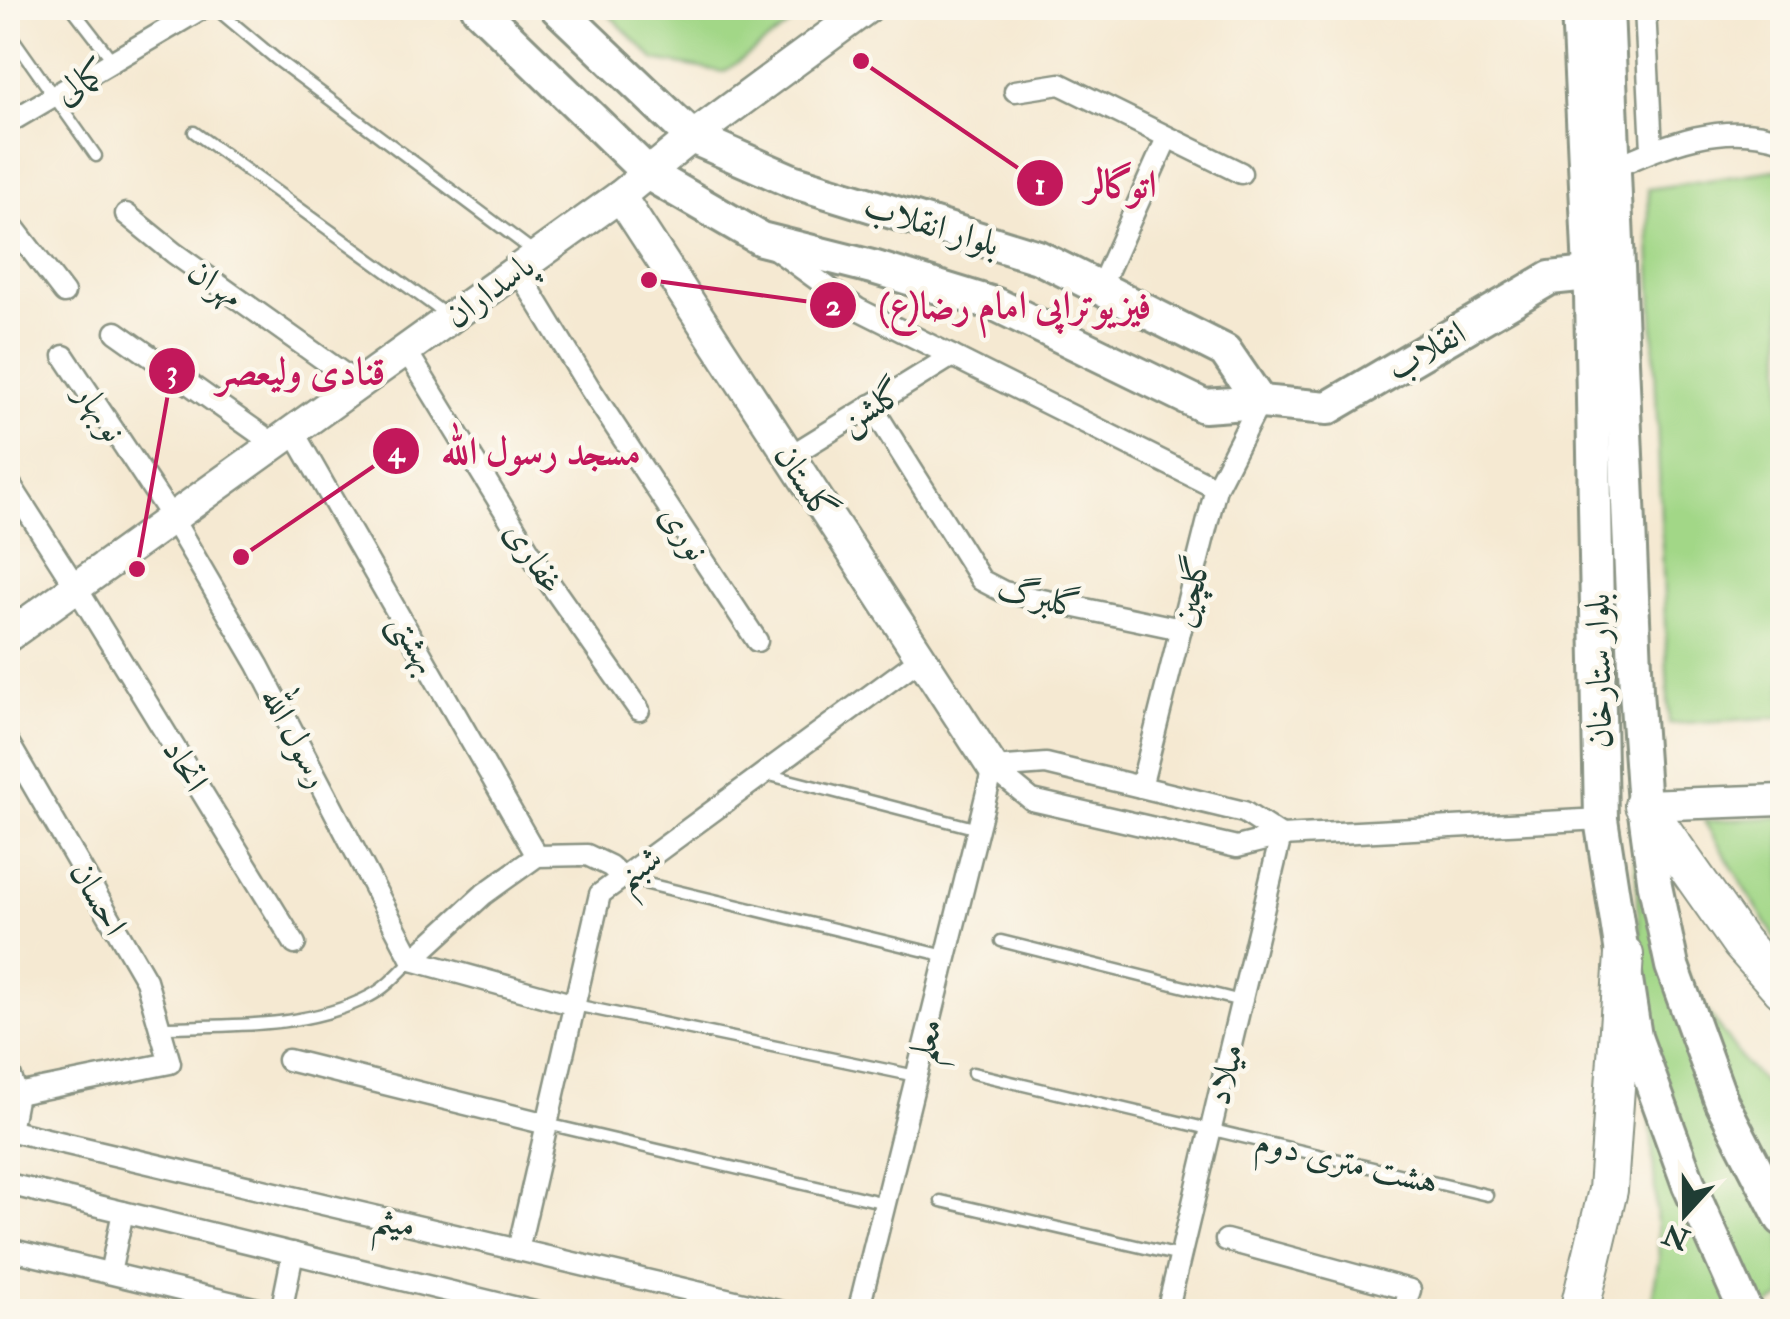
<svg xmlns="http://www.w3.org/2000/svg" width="1790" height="1319" font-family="'IM FELL Double Pica',Amiri,serif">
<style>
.green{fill:#a2d787;stroke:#608a5e;stroke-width:2.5}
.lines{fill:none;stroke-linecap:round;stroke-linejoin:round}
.lane-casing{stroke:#8a9383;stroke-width:15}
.street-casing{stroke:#8a9383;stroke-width:25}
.secondary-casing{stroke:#8a9383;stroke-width:35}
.primary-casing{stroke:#8a9383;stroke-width:38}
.highway-casing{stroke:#8a9383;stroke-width:42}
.lane{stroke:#fff;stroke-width:10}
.street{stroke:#fff;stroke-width:20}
.secondary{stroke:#fff;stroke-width:30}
.primary{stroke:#fff;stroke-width:32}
.highway{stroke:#fff;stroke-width:38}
.labels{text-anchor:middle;stroke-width:9;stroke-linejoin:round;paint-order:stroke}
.street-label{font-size:35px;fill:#1f3d34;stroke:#fbf7ec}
.leader{fill:none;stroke:#c2185b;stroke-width:4}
.callout-dot{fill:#c2185b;stroke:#fbf7ec;stroke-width:4}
.mark-label{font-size:30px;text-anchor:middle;font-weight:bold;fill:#fff}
.callout-label{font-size:38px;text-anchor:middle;font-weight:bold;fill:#c2185b;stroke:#fbf7ec;stroke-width:9;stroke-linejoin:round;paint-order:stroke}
</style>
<rect width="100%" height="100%" fill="#fbf7ec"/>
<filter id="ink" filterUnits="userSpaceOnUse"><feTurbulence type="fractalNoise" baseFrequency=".01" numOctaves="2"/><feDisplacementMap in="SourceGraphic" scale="20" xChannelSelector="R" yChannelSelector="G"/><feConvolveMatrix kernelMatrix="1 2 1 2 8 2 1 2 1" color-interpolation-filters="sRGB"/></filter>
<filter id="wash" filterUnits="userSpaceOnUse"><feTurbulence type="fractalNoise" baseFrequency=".0048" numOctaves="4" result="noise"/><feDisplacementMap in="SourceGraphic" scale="40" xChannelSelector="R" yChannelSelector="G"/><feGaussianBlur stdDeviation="2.25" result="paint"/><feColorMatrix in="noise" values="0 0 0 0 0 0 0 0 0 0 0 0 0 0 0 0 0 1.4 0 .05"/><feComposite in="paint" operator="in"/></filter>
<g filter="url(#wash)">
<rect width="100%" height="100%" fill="#f5e9d2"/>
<!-- green -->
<g class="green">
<path d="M602,8H814L724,72L655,60Z"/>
<path d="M1782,169V717L1669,724L1648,189Z"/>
<path d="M1782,817V949L1704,821Z"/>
<path d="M1633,822L1694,993L1746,1065L1782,1100V1297L1758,1311H1650L1659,1258Z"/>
</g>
</g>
<g filter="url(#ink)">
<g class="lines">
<!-- lane casing -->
<g class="lane-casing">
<g id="lane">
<path d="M72,8L113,61"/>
<path d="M215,8L276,59L533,251"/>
<path d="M8,31L96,156"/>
<path d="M194,132L448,316"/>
<path d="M766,774L978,829"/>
<path d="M623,878L946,956"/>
<path d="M1001,941L1241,1001"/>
<path d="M575,1005L916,1076"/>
<path d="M161,1027C229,1025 308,1029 370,996C386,988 400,972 412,960"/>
<path d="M973,1073L1487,1195"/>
<path d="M547,1124L885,1203"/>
<path d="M941,1201L1180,1256"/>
</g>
</g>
<!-- street casing -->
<g class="street-casing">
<g id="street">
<path d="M1645,8L1652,150"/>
<path d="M1015,91L1060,84L1241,173"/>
<path d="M8,123L203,8"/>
<path d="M1613,168C1667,144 1723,120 1782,140"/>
<path d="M126,214L174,253L358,384"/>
<path d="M8,220L64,293"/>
<path d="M775,249L858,309L1216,488"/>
<path d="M517,269L589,387L757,641"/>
<path d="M1100,288L1167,138"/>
<path d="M116,332L274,444"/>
<path d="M406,350L544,575L639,710"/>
<path d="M64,356L172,518L258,665L412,960"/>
<path d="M871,405L981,580L1004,592L1181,629"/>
<path d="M293,431L537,856"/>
<path d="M790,456L952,356"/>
<path d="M8,481L76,587L295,944"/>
<path d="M8,742L146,980L170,1063L17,1094"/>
<path d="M993,768L1032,800L1237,847L1281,836L1601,819"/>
<path d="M993,768L1046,764L1141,787L1244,812L1281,836"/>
<path d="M1141,787L1216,488L1260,402"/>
<path d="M412,960L484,894L537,856L587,855L610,866L623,878"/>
<path d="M412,960L575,1005"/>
<path d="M288,1060L547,1124"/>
<path d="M8,1069L17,1094L10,1131"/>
<path d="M8,1130L782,1312"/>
<path d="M8,1184L534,1312"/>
<path d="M1226,1240L1410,1290L1403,1312"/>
<path d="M8,1249L271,1312"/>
<path d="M518,1250L600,894L921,658"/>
<path d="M110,1273L123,1212"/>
<path d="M281,1312L293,1253"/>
<path d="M858,1312L993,768"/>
<path d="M1167,1312L1281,836"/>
</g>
</g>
<!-- secondary casing -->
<g class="secondary-casing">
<g id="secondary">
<path d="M620,196L993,768"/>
<path d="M8,636L620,196L692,137L867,8"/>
<path d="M1644,805L1782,800"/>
</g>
</g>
<!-- primary casing -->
<g class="primary-casing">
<g id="primary">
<path d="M478,8L649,174L761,239L876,268L997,305L1204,406L1260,402L1328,408L1550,278L1589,274"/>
<path d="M557,8L692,137L792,181L1038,257L1225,351L1260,402"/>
<path d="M1578,8L1591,295L1601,819L1635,1037L1689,1185L1746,1312"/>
<path d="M1607,8L1636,690L1644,805L1655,886L1672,966L1722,1103L1782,1219"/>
</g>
</g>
<!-- highway casing -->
<g class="highway-casing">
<g id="highway">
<path d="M1644,805L1741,943L1782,989"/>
<path d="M1579,1312L1608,1190L1624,955"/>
</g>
</g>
<!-- lane -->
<use href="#lane" class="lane"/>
<!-- street -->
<use href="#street" class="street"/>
<!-- secondary -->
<use href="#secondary" class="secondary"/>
<!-- primary -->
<use href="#primary" class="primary"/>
<!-- highway -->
<use href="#highway" class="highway"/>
</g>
</g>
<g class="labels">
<!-- street labels -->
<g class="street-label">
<text transform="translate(80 81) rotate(-31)" y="12">کمالی</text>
<text transform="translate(932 224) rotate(17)" y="12">بلوار انقلاب</text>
<text transform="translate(216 283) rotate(35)" y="12">مهران</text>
<text transform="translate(489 290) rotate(-36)" y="12">پاسداران</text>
<text transform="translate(1426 350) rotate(-30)" y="12">انقلاب</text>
<text transform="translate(871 406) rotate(-32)" y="12">گلشن</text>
<text transform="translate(101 412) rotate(56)" y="12">نوبهار</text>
<text transform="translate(806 482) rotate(57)" y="12">گلستان</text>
<text transform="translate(685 532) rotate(56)" y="12">نوری</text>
<text transform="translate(535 557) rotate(57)" y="12">غفاری</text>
<text transform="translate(1190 591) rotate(-76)" y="12">گلچین</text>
<text transform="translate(1039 596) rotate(15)" y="12">گلبرگ</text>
<text transform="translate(415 643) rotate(60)" y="12">بهشتی</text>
<text transform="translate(1598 671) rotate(-91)" y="12">بلوار ستارخان</text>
<text transform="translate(296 737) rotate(62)" y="12">رسول الله</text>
<text transform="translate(186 765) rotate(59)" y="12">اتحاد</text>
<text transform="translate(638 867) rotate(-36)" y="12">شبنم</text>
<text transform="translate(99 898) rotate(60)" y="12">احسان</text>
<text transform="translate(925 1040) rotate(-76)" y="12">معلم</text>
<text transform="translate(1224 1074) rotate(-76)" y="12">میلاد</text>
<text transform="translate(1347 1161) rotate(13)" y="12">هشت متری دوم</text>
<text transform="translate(395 1221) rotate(13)" y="12">میثم</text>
</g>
</g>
<!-- callouts -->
<path class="leader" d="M861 61L1040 183M649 280L833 305M137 569L172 371M241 557L396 451"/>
<g class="callout-dot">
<circle cx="861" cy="61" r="10"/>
<circle cx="649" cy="280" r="10"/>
<circle cx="137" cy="569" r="10"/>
<circle cx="241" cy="557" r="10"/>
<circle cx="1040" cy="183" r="25"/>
<circle cx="833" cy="305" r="25"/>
<circle cx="172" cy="371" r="25"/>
<circle cx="396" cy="451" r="25"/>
</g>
<g class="mark-label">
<text x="1040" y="194">1</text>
<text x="833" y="315">2</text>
<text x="172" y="381">3</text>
<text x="396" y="461">4</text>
</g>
<g class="callout-label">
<text x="1121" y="197">اتوگالر</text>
<text x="1015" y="318">فیزیوتراپی امام رضا(ع)</text>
<text x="301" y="384">قنادی ولیعصر</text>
<text x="541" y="464">مسجد رسول الله</text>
</g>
<!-- margin -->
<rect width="1790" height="1319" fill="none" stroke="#fbf7ec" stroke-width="40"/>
<!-- north arrow -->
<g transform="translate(1685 1214) rotate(201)" stroke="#fbf7ec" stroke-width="8" paint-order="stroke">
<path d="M0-8L18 38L0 25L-18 38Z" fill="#1f3d34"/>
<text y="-15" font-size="28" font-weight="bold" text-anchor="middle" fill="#1f3d34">N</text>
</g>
</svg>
